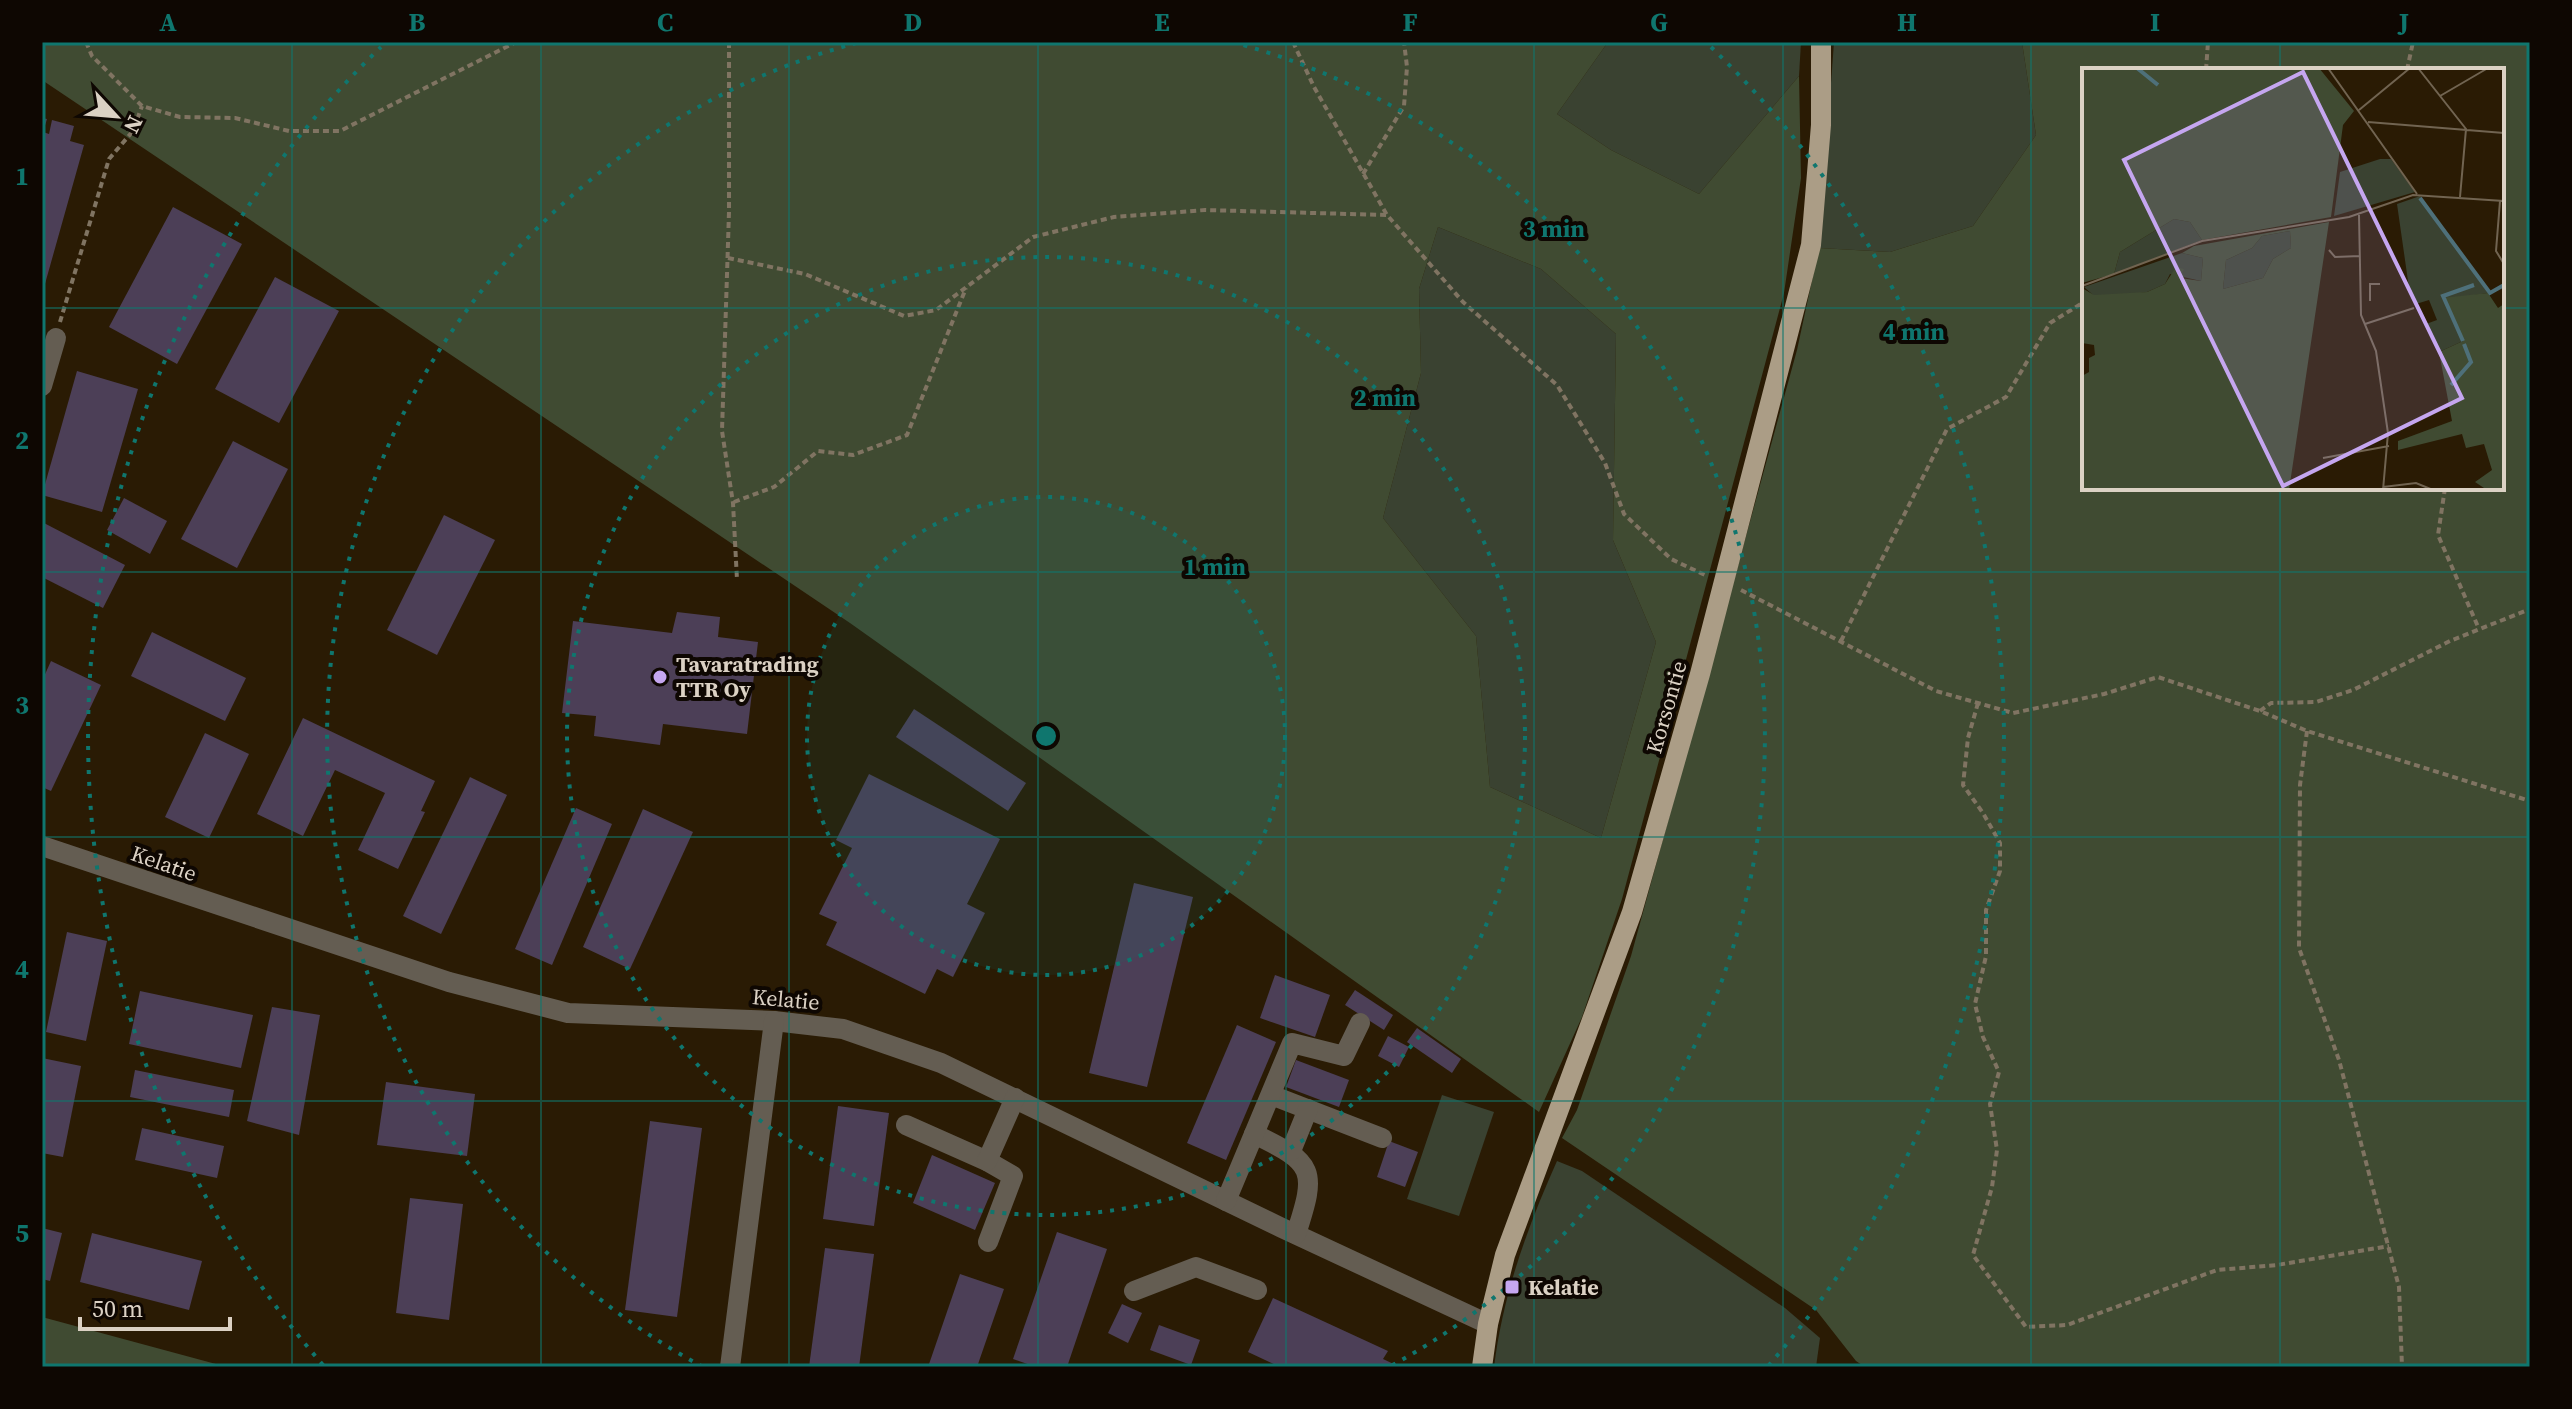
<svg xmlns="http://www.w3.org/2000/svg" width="2572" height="1409" font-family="'Source Serif 4',serif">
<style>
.green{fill:#3a4231}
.forest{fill:#404b32;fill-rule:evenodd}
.building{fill:#4c3f57}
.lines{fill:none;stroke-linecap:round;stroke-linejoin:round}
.path{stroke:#807462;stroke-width:4;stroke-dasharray:6 4;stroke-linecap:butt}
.minor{stroke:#645d52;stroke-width:20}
.major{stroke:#ab9d86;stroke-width:20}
.grid{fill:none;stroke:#0f766e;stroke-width:2;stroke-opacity:0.55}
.ring{fill:none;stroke:#0f766e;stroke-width:4;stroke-dasharray:4 8}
.poi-dot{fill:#c5a6f0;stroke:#0e0702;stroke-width:3}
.labels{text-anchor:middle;stroke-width:8;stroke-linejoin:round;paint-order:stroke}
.poi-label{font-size:22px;font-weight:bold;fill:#dbd1c4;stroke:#0e0702;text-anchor:start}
.street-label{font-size:22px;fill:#dbd1c4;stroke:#0e0702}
.inset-river{fill:none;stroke:#4e707a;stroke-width:4}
.inset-road{fill:none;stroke:#716451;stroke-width:2}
.view{fill:#c5a6f0;fill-opacity:0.15;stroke:#c5a6f0;stroke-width:4}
.inset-edge{fill:none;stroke:#dbd1c4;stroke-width:4}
.centre{fill:#0f766e;stroke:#0e0702;stroke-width:4}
.ring-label{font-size:24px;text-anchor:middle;font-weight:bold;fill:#0f766e;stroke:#0e0702;stroke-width:8;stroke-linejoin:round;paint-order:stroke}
.neatline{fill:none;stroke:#0f766e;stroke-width:3}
.grid-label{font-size:26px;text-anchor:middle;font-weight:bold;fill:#0f766e}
</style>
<rect width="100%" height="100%" fill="#2a1b04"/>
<!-- green -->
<g class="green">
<path d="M1608,42H1801L1799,76L1699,194L1611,150L1557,114Z"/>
<path d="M1834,42H2022L2036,135L1973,226L1890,252L1819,248Z"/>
<path d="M1438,227L1541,269L1616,334L1613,540L1656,642L1601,838L1490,787L1476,636L1383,518L1421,373L1419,289Z"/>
<path d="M1442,1095L1494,1112L1459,1216L1407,1199Z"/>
<path d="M1557,1161L1582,1171L1785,1308L1820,1338L1816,1367H1494C1503,1294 1527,1228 1557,1161Z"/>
</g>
<!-- forest -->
<g class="forest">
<path d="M42,42H1608L1557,114L1611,150L1699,194L1799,76L1801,178L1784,293L1622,899L1582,1017L1539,1112L850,623L42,80ZM1438,227L1541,269L1616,334L1613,540L1656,642L1601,838L1490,787L1476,636L1383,518L1421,373L1419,289Z"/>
<path d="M2022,42H2530V1367H1865L1856,1361L1816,1310L1562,1138L1577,1110L1631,956L1797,350L1819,248L1890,252L1973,226L2036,135ZM2084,70H2502V488H2084Z"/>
<path d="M42,1317L227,1367H42Z"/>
</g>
<!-- building -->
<g class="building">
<path d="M42,118L47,119L43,132L49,134L52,120L74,126L70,141L84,145L43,291Z"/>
<path d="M173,207L242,244L177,364L109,327Z"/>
<path d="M275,277L339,311L279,423L215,389Z"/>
<path d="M77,371L138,389L102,512L42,495Z"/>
<path d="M233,441L288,469L237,568L181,539Z"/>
<path d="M124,498L167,521L150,554L107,530Z"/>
<path d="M444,515L495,540L437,655L387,630Z"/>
<path d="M42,522L125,565L103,608L42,577Z"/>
<path d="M677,612L720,617L718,637L758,642L747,734L663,724L660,745L594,736L596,716L562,713L573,621L672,633Z"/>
<path d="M152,632L246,678L225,721L131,676Z"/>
<path d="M51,661L101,685L51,791L42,787V681Z"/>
<path d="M914,709L1026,783L1008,811L896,737Z"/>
<path d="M303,718L435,781L421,811L425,812L398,869L358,850L385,793L335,770L303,836L257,814Z"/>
<path d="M205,733L249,754L209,838L165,817Z"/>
<path d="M869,774L1000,839L967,904L985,913L953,977L937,969L925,994L826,945L837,922L819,914L852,848L836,840Z"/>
<path d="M470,777L507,795L441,934L403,916Z"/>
<path d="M576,808L612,824L552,965L515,949Z"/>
<path d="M643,809L693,832L630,969L583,947Z"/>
<path d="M1134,883L1193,897L1147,1087L1089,1073Z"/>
<path d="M67,932L107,941L86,1041L46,1032Z"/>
<path d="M1275,975L1330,995L1315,1037L1260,1018Z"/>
<path d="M1355,990L1393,1015L1384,1030L1345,1005Z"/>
<path d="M140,991L253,1015L241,1068L129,1044Z"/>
<path d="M272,1007L320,1015L299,1135L247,1121Z"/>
<path d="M1237,1025L1276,1042L1226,1160L1187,1143Z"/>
<path d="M1417,1028L1461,1059L1452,1073L1407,1042Z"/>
<path d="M1388,1036L1409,1047L1399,1067L1378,1056Z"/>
<path d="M42,1058L81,1066L63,1157L42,1153Z"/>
<path d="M1296,1060L1349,1080L1339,1107L1286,1087Z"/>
<path d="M135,1070L234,1090L229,1117L130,1097Z"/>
<path d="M386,1082L475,1094L467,1156L377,1145Z"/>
<path d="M838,1106L889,1113L874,1226L823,1219Z"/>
<path d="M650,1121L702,1128L677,1317L625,1310Z"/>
<path d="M142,1128L224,1146L217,1178L135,1160Z"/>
<path d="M1389,1141L1418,1152L1405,1187L1377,1177Z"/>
<path d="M932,1155L995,1183L975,1230L913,1203Z"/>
<path d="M410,1198L463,1204L449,1320L396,1313Z"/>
<path d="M42,1228L62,1233L50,1281L42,1279Z"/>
<path d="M1057,1232L1107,1249L1067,1367H1036L1013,1359Z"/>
<path d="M92,1233L202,1261L189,1310L80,1282Z"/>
<path d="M825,1248L874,1254L859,1367H809Z"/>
<path d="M960,1274L1004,1289L977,1367H928Z"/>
<path d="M1273,1298L1388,1351L1383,1359L1400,1367H1280L1248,1352Z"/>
<path d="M1122,1304L1142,1313L1128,1343L1108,1333Z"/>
<path d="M1159,1325L1200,1340L1191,1365L1150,1350Z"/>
</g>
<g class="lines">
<!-- path -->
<g class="path">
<path d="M86,42L92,56L142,106L180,117L235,118L289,131H340L516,42"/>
<path d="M729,42V212L722,431L733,503L737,580"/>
<path d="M1293,42L1314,87L1387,215L1463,302L1557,385L1605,463L1624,514L1671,559L1707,576"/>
<path d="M2206,70L2208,42"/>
<path d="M2407,70L2413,42"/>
<path d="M1363,174L1404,106L1407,67L1404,42"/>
<path d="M728,258L805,274L904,316L936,310L1033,237L1114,217L1205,210L1387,215"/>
<path d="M60,322L109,159L133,131L142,106"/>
<path d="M2445,488L2438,535L2479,629"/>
<path d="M734,502L774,487L818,451L853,455L907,435L966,288"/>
<path d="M1741,590L1936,691L2013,713L2104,694L2158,677L2260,711L2307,731L2530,801"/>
<path d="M1841,641L1947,429L2006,397L2050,323L2084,302"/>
<path d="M1978,703L1968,738L1963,785L1983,813L2000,843V871L1986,910V956L1975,1004L1983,1037L1999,1072L1990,1104L1997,1150L1992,1187L1973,1255L2026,1327L2067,1325L2217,1270L2277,1265L2389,1246"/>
<path d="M2260,711L2271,703L2316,702L2353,690L2450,641L2530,609"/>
<path d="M2307,731L2300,785L2299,948L2339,1060L2399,1287L2402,1367"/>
</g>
<!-- minor -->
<g class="minor">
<path d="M42,386L56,338"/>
<path d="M42,846L449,982L568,1013L774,1021L843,1029L941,1063L1282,1228L1488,1324"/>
<path d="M1271,1095L1382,1138"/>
<path d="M906,1125L987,1161L1013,1176L988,1242"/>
<path d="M1254,1134C1315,1163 1317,1170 1296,1234"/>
<path d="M1291,1151L1308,1109"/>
<path d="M987,1161L1015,1098"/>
<path d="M1226,1201L1292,1043L1344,1056L1360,1023"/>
<path d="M1134,1291L1196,1267L1257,1290"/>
<path d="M730,1367L774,1021"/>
</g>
<!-- major -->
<path class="major" d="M1482,1367L1488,1324L1505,1255L1632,912L1700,674L1811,245L1821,125V42"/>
</g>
<!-- grid -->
<path class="grid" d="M292,42V1367M541,42V1367M789,42V1367M1038,42V1367M1286,42V1367M1534,42V1367M1783,42V1367M2031,42V1367M2280,42V70M42,308H2084M2502,308H2530M2280,488V1367M42,572H2530M42,837H2530M42,1101H2530"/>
<!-- distance rings -->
<circle cx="1046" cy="736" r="239" fill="#0f766e" fill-opacity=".12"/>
<g class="ring">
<circle cx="1046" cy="736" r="239"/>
<circle cx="1046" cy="736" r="479"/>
<path d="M703 1367A718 718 0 0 1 860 42M1232 42A718 718 0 0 1 1389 1367"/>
<path d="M323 1365A958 958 0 0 1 381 47M1711 47A958 958 0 0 1 1769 1365"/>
</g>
<!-- markers -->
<g class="poi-dot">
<circle cx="660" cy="677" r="8"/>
<rect x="1504" y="1279" width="16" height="16" rx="4"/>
</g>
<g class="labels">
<!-- poi labels -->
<g class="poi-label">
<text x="676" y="672">Tavaratrading<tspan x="676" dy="25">TTR Oy</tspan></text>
<text x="1528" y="1295">Kelatie</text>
</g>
<!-- street labels -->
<g class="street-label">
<text transform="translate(1666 707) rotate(-74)" y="8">Korsontie</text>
<text transform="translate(164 863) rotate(19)" y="8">Kelatie</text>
<text transform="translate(786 999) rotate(5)" y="8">Kelatie</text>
</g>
</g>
<!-- overview -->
<g transform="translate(2082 68)">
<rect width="422" height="422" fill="#2a1b04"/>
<path d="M298,91H309L333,124L252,148L258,104ZM338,128L406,225L366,231L381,273L357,284L344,256L355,252L347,232L334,236L327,220L315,136ZM92,151L108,154L120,172L32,206L38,184ZM208,163L209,180L191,191L181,210L141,221L144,192L170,180L180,168ZM100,185L121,190L119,213L88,206L83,216L65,224L39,228L11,227L2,219Z" fill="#3a4231"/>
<path d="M0,0H237L272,43L261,57L249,149L120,172L108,154L92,151L38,184L32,206L0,215ZM247,154L207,422H0V308L7,304V290L13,287L12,277L0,275V220L12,227L65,224L83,216L94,199L102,201L98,210L119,213L121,190L100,185L112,178ZM208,163L209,180L191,191L181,210L141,221L144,192L170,180L180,168ZM406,225L416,240L422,236V422H405L393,414L410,402L402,376L384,380L380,366L316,382V373L370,353L357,284L381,273L360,230Z" fill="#404b32" fill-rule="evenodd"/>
<path class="inset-river" d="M55,0L76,17M338,130L408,225L422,217M381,273L361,228L392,217M369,317L389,294L382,276"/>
<path class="inset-road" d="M246,0L335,126M336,0L384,61L378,129M358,28L406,0M277,42L328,0M286,54L422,65M418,133L414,183L422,196M277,147L279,247L294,283L306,365L301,422M247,182L253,189L278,188M0,218L120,173L267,149L331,127L422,133M288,233V216H298M283,256L332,240M241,390L307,378M301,419L334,415L351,422"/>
<path class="view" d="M221,4L380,330L201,418L42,92Z"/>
<rect width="422" height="422" class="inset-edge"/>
</g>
<circle cx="1046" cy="736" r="12" class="centre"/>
<g class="ring-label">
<text x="1554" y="237">3 min</text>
<text x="1914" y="340">4 min</text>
<text x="1385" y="406">2 min</text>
<text x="1215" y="575">1 min</text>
</g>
<!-- border -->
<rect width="2572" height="1409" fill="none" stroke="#0e0702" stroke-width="88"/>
<!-- north arrow -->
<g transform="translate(116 116) rotate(116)" stroke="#0e0702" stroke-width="6" paint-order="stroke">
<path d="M0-6L14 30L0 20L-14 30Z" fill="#dbd1c4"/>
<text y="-12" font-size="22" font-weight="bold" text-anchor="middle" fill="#dbd1c4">N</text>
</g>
<!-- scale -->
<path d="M80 1317v12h150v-12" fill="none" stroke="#dbd1c4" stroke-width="4"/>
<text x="92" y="1317" font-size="24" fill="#dbd1c4" stroke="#0e0702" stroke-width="6" paint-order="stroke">50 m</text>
<rect x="44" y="44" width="2484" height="1321" class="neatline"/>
<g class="grid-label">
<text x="168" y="31">A</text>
<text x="417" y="31">B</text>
<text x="665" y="31">C</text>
<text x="913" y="31">D</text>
<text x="1162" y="31">E</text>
<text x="1410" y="31">F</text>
<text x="1659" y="31">G</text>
<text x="1907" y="31">H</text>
<text x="2155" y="31">I</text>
<text x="2404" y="31">J</text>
<text x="22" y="185">1</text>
<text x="22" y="449">2</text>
<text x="22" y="714">3</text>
<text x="22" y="978">4</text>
<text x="22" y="1242">5</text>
</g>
</svg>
